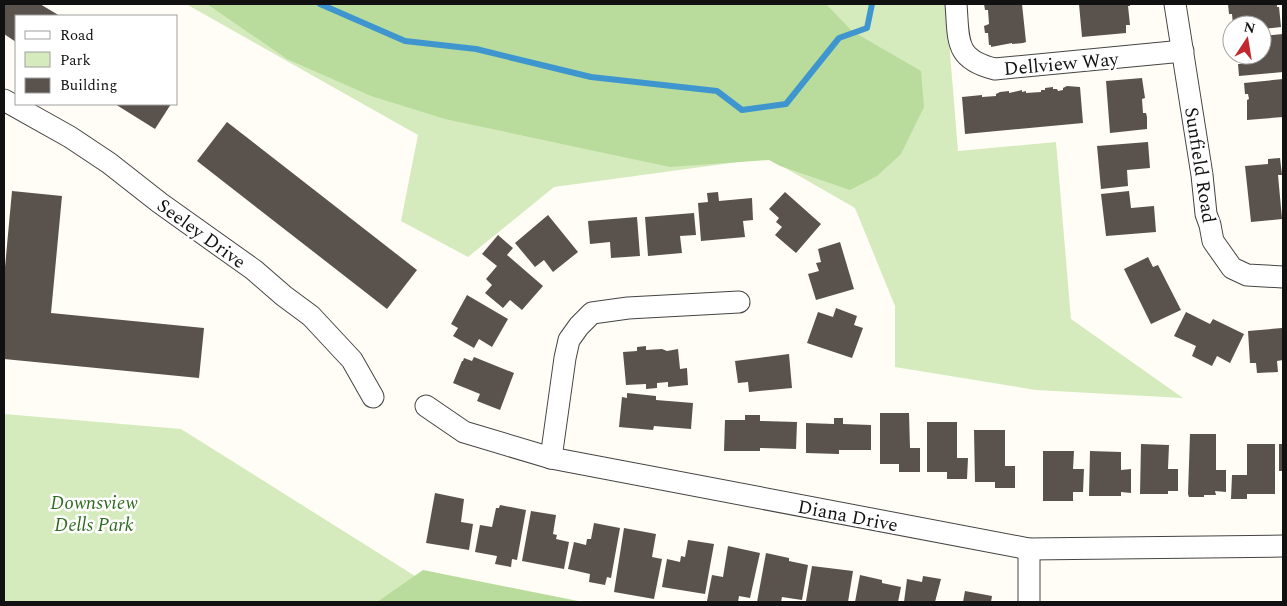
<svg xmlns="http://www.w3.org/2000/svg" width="1287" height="606" font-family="Spectral,serif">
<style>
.green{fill:#d5ebbd}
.forest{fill:#b9dc9c}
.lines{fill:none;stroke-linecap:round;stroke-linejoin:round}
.stream{stroke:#3f96cf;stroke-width:6}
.building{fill:#5a524d}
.minor-casing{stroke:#444;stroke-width:23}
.minor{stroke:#fff;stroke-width:21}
.labels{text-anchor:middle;stroke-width:5;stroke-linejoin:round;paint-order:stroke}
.street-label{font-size:19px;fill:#111;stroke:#fff}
.park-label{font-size:19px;font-style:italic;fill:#2f6b1f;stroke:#fff}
</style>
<rect width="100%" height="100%" fill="#fffdf5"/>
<!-- green -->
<g class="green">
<path d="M186,4H946L958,151L1056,142L1071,319L1183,398L1036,390L895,367V306L855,208L768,158L554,187L468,257L401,221L418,135Z"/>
<path d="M4,414L181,429L415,576L556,602H4Z"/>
</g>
<!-- forest -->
<g class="forest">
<path d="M207,4H826L852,31L921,71L924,107L901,154L877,176L850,190L780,166L769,160L670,167L445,119L371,96L287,59Z"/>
<path d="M423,570L583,602H377Z"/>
</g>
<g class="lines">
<!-- stream -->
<path class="stream" d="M320,4L405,41L476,49L591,77L717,91L742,110L786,104L839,38L867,28L872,4"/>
</g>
<!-- building -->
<g class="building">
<path d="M4,4H40L60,16H16V42L4,34Z"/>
<path d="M984,4H1022L1026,42L1023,43L1012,44V43L991,47V45H989L988,33H985L984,26L989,24L988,10H985Z"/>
<path d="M1079,4H1130V6H1128L1130,25H1126V33L1082,37Z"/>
<path d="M1228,4H1277V7H1279L1281,27L1262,29V25H1233L1232,14H1229Z"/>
<path d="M1283,34V72L1239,76L1238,64H1241L1240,55H1262V36Z"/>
<path d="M1142,78L1145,98L1142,99L1143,113H1146L1147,117V129L1110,133L1106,81Z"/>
<path d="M1283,79V117L1247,120V100L1249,99L1248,94H1245L1244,83Z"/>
<path d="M1067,86L1080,87L1083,123L965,134L962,97L982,95V97L996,96V94L1000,92L1009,91V93L1022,90V92L1026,91V93L1041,92V90H1045V88L1053,87V89H1057L1058,91L1063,90V88Z"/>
<path d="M115,104H171L155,129Z"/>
<path d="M227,122L417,270L387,309L197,161Z"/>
<path d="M1148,142L1150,168L1127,170L1128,186L1101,189L1097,146Z"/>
<path d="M1280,158L1282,175H1278L1282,219L1251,222L1245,166L1268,164V159Z"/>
<path d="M12,191L62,196L51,313L204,328L199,378L4,359V278Z"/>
<path d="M1129,191L1131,208L1154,206L1156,232L1106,236L1101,194Z"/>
<path d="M718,192L719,201L752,198L753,220L743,221L745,237L701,241L698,203L708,202L707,193Z"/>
<path d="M785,192L821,224L796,253L775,235L782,227L776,222L779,218L769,209Z"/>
<path d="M694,213L696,235L680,236L682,253L648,256L645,217Z"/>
<path d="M548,215L578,252L553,272L544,260L535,267L515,243Z"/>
<path d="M637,217L640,256L611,258L610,242L590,244L588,221Z"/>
<path d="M498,235L513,248L507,255L543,286L522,310L510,300L503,308L485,293L492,285L486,279L497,266L482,254Z"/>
<path d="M840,242L854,289L816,300L808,274L819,271L816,263L821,262L818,249Z"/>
<path d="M1148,257L1153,267L1158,265L1181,310L1151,324L1124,269Z"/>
<path d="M467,295L508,319L492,347L479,339L474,348L453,336L458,328L451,324Z"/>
<path d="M836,308L857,316L854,325L863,328L852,358L807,343L818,312L833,317Z"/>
<path d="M1186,312L1210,324L1213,319L1244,334L1230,363L1217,356L1212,366L1192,356L1196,346L1174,336Z"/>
<path d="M1282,328L1283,334V360L1277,361L1278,372L1257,373L1256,363H1250L1248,331Z"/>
<path d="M646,346V350L662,349L667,351L678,349L680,369L687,368L688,385L668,387V382L657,383V388L646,389V384L626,385L623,352L637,351V347Z"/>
<path d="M789,354L792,388L749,392L748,382L738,383L735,361Z"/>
<path d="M474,357L514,373L500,410L477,401L480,394L453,383L462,361H463L464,358L472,361Z"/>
<path d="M627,393L656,396V400L693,403L691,429L654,426L653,430L619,427L622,397L627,398Z"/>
<path d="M880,413H909L910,448H920V472H899V464H880Z"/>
<path d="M745,415H760V421L797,422L796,449L760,448V451H724L725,420H745Z"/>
<path d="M834,418H843V424L871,425V450H839V454L806,453V423L834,424Z"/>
<path d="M927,422H957V458H968L967,479H947V472H927Z"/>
<path d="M974,430H1005V466H1015V488H995V482H975Z"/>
<path d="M1190,434H1216V470H1226V492L1215,491L1216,495H1204V497H1189L1188,494Z"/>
<path d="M1141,444L1169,445L1168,469H1178V491H1168V494H1140Z"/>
<path d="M1247,444H1275V494H1247V499H1231L1232,475H1247Z"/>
<rect x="1279" y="444" width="4" height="27"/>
<path d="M1043,451H1074L1073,469H1084L1083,492H1073V501H1043Z"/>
<path d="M1090,451L1121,452V470L1131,469V493L1121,492V496H1089Z"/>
<path d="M435,493L464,499L461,522L473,524L469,550L426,543Z"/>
<path d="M500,505L526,510L517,560L512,559L511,567L495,564L497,556L475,552L480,525L492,527L496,508H499Z"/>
<path d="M531,511L556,515L553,534L557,535L556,539L569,542L564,569L522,561Z"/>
<path d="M594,523L620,528L611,578L607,577L605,585L589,582L590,574L568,569L574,542L586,545L587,539H591Z"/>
<path d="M624,528L656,534L652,557L662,559L654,599L614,592Z"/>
<path d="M688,540L714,544L705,594L662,587L667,559L680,562L681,556L685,557Z"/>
<path d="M728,546L760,553L750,598L739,596L738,602L707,601L712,575L723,577Z"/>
<path d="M766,553L789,558V561L808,565L802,600L782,597L781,602H757Z"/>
<path d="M812,566L853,571L848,602L806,601Z"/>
<path d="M860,575L882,580V583L901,587L898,602H855Z"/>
<path d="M923,576L941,579L935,602H904L907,579L922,582Z"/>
<path d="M965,591L992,596L991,602H963Z"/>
</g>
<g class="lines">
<!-- minor casing -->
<g class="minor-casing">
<g id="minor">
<path d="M956,4C959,40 954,59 995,69L1183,51"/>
<path d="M1175,4L1202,175L1206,214L1210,225L1213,241L1232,268L1247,275L1283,277"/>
<path d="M4,100L70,137L109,163L160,203L254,270L284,296L311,316L352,360L373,397"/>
<path d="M426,406L464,432L551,458L1029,549L1283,546"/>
<path d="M551,458L565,358L569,340L579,326L592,313L628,308L739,302"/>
<path d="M1029,549V602"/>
</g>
</g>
<!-- minor -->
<use href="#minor" class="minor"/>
</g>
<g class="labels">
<!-- street labels -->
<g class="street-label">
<text transform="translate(1061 63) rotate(-5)" y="7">Dellview Way</text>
<text transform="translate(1201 165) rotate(81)" y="7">Sunfield Road</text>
<text transform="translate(202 233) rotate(36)" y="7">Seeley Drive</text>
<text transform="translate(848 515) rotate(11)" y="7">Diana Drive</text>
</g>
<!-- park labels -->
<g class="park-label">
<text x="94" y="509">Downsview<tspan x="94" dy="22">Dells Park</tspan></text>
</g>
</g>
<!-- border -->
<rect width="1287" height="606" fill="none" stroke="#111111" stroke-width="10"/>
<!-- legend -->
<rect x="15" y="15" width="162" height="90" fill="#ffffff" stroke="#a0a0a0"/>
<rect x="25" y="31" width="25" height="8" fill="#ffffff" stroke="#a0a0a0"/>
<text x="60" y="40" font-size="15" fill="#111111">Road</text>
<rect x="25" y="52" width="25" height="15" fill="#d5ebbd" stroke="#a0a0a0"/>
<text x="60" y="65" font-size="15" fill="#111111">Park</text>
<rect x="25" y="78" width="25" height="15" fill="#5a524d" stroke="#a0a0a0"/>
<text x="60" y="90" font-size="15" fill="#111111">Building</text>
<!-- north arrow -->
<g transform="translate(1247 40) rotate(12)"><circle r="24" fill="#ffffff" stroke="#a0a0a0"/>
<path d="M0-4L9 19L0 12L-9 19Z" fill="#c4262e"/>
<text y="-8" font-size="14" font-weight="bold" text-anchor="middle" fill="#111111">N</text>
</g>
</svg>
